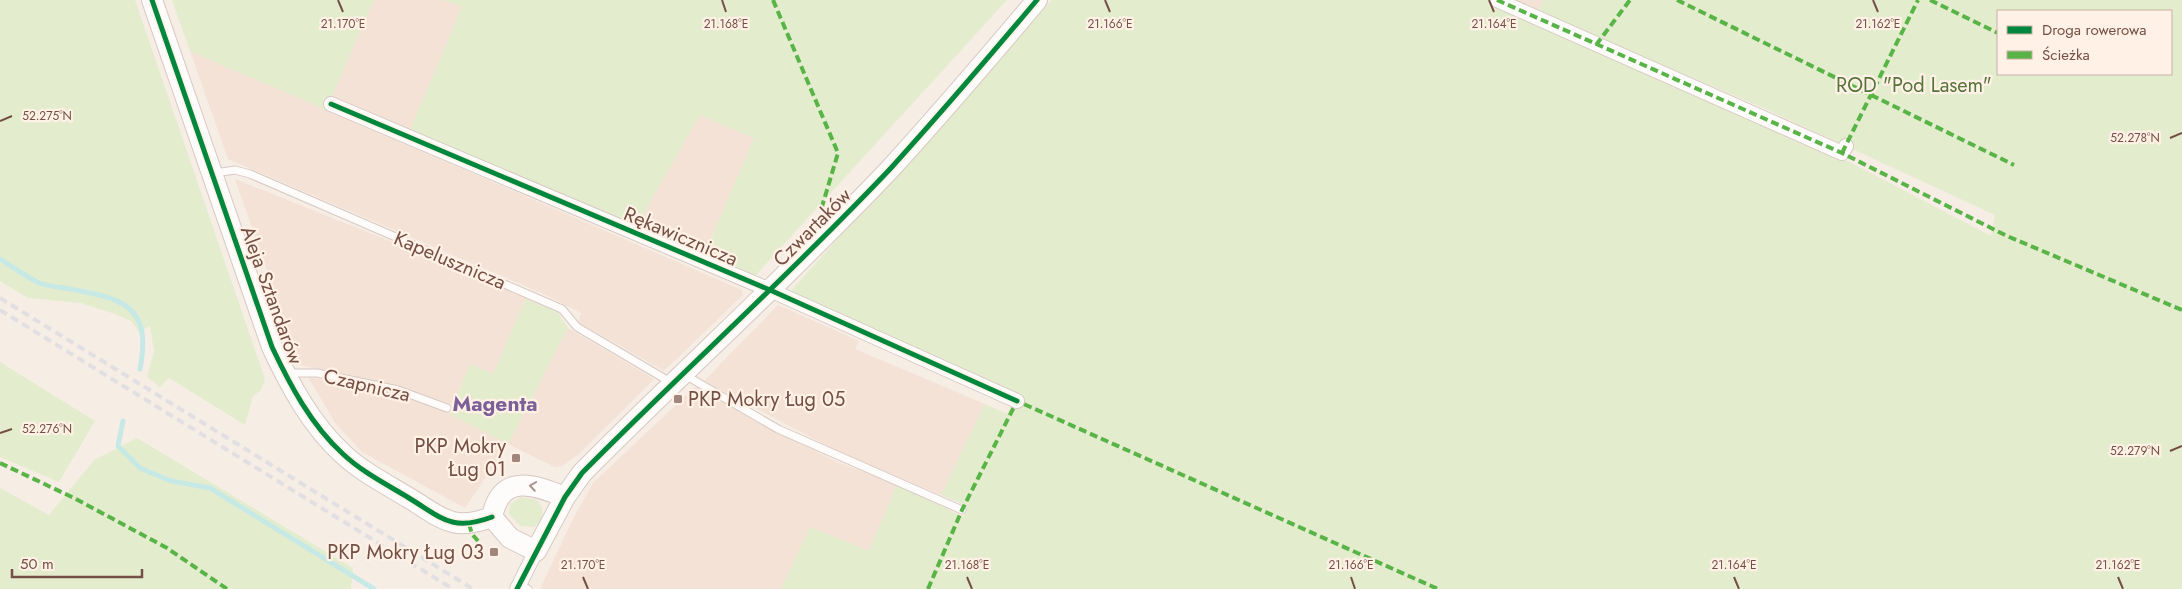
<svg xmlns="http://www.w3.org/2000/svg" width="2182" height="589" font-family="Jost,sans-serif">
<style>
.residential{fill:#f4e2d6}
.green{fill:#e4ecce;fill-rule:evenodd}
.lines{fill:none;stroke-linecap:round;stroke-linejoin:round}
.stream{stroke:#c6e9e6;stroke-width:5}
.lane-casing{stroke:#d7cac3;stroke-width:9}
.street-casing{stroke:#d7cac3;stroke-width:16}
.secondary-casing{stroke:#d7c8c2;stroke-width:22}
.lane{stroke:#fefcfb;stroke-width:7}
.street{stroke:#fefcfb;stroke-width:14}
.secondary{stroke:#fefcfb;stroke-width:20}
.rail{stroke:#e2dfe3;stroke-width:4;stroke-dasharray:8 5;stroke-linecap:butt}
.quiet{stroke:#59b447;stroke-width:4;stroke-dasharray:8 4;stroke-linecap:butt}
.cycleway-casing{stroke:#fff1e5;stroke-width:8}
.cycleway{stroke:#00873e;stroke-width:5}
.oneway{stroke:#ab948e}
.ticks{fill:none;stroke:#744f45;stroke-width:2}
.poi-dot{fill:#a2867d;stroke:#fff1e5;stroke-width:2}
.labels{text-anchor:middle;stroke-width:4.5;stroke-linejoin:round;paint-order:stroke}
.park-label{font-size:20px;fill:#55743b;stroke:#fff1e5}
.street-label{font-size:20px;fill:#744f45;stroke:#fff1e5}
.poi-label{font-size:20px;fill:#744f45;stroke:#fff1e5;text-anchor:end}
.neighbourhood-label{font-size:21px;font-weight:bold;fill:#7c6098;stroke:#fff1e5}
.ticks-label{font-size:12px;text-anchor:middle;fill:#744f45;stroke:#fff1e5;stroke-width:4.5;stroke-linejoin:round;paint-order:stroke}
</style>
<rect width="100%" height="100%" fill="#f6ede5"/>
<!-- residential -->
<g class="residential">
<path d="M374,0H444L462,7L410,130L331,98Z"/>
<path d="M1512,0H1544L1537,11Z"/>
<path d="M190,51L742,290L743,295L664,371L578,322L581,313L546,295L228,159Z"/>
<path d="M700,114L754,138L704,255L636,227Z"/>
<path d="M235,179L527,296L493,375L470,364L453,405L404,388L300,365Z"/>
<path d="M778,305L859,341L855,349L985,404L941,495L843,454L704,381Z"/>
<path d="M568,328L654,379L579,454L562,466L555,467L508,444L465,508L362,452L336,424L308,377L391,392L450,413L452,416L508,444Z"/>
<path d="M695,387L837,462L897,484L869,551L810,527L781,589H540L573,519L593,483Z"/>
</g>
<!-- green -->
<g class="green">
<path d="M0,0H135L265,379L261,390L253,396L245,425L169,378L160,387L147,377L154,351L150,326L139,332L131,321L115,314L81,303L28,298L0,281Z"/>
<path d="M172,0H374L326,110L190,51Z"/>
<path d="M444,0H1007L754,277L704,255L754,138L700,115L636,227L410,130L462,7Z"/>
<path d="M1052,0H1487L1535,19L1842,158L1991,236L1995,215L1768,110L1537,11L1544,0H2182V589H781L810,527L869,551L897,484L963,517L967,506L941,495L985,404L1007,414L1015,393L789,293ZM1998,11H2171V74H1998Z"/>
<path d="M527,296L557,311L568,328L508,444L452,416L450,413L470,364L493,374Z"/>
<path d="M0,362L95,421L59,482L0,457Z"/>
<path d="M137,438L353,568L351,589H0V488L49,515L94,460Z"/>
<path d="M521,497L536,500L542,507V519L534,527L520,526L509,514L510,504Z"/>
</g>
<g class="lines">
<!-- stream -->
<g class="stream">
<path d="M0,259C13,267 26,277 39,283C47,286 57,287 65,288C120,298 153,303 140,369"/>
<path d="M123,421L118,446L140,468L171,481L210,488L374,589"/>
</g>
<!-- lane casing -->
<g class="lane-casing">
<g id="lane">
<path d="M215,173L235,170L250,174L562,309L577,327L672,383"/>
<path d="M287,373H317L398,390L447,408"/>
<path d="M685,375L778,429L962,510"/>
<path d="M519,584L528,589"/>
</g>
</g>
<!-- street casing -->
<g class="street-casing">
<g id="street">
<path d="M1497,0L1842,153L1846,146"/>
<path d="M331,104L770,290L1017,401"/>
<path d="M517,589L536,551"/>
</g>
</g>
<!-- secondary casing -->
<g class="secondary-casing">
<g id="secondary">
<path d="M152,0L272,347C290,385 311,425 343,454C362,472 386,484 409,498C442,518 452,532 492,517"/>
<path d="M565,497C535,485 501,472 492,517L510,538L536,551L565,497L582,473C684,370 792,273 891,168C941,113 989,57 1037,0"/>
</g>
</g>
<!-- lane -->
<use href="#lane" class="lane"/>
<!-- street -->
<use href="#street" class="street"/>
<!-- secondary -->
<use href="#secondary" class="secondary"/>
<!-- rail -->
<g class="rail">
<path d="M0,298L473,589"/>
<path d="M0,310L453,589"/>
</g>
<!-- quiet -->
<g class="quiet">
<path d="M773,0L838,153L821,210"/>
<path d="M1497,0L1842,153L2007,236L2182,310"/>
<path d="M1677,0L2014,165"/>
<path d="M1930,0L1998,33"/>
<path d="M1596,45L1630,0"/>
<path d="M1842,153L1918,0"/>
<path d="M0,463L74,498L167,548L227,589"/>
<path d="M469,524L472,534L478,541"/>
<path d="M928,589L962,510L1017,401L1438,589"/>
</g>
<!-- cycleway casing -->
<g class="cycleway-casing">
<g id="cycleway">
<path d="M152,0L272,347C290,385 311,425 343,454C362,472 386,484 409,498C442,518 452,532 492,517"/>
<path d="M331,104L770,290L1017,401"/>
<path d="M517,589L565,497L582,473C684,370 792,273 891,168C941,113 989,57 1037,0"/>
</g>
</g>
<!-- cycleway -->
<use href="#cycleway" class="cycleway"/>
</g>
<!-- one-way arrows -->
<defs><path id="oneway-chevron" d="M-2-3.5L2.5 0L-2 3.5" fill="none" stroke-width="1.6" stroke-linecap="round" stroke-linejoin="round" transform="scale(1.25)"/></defs>
<use class="oneway" href="#oneway-chevron" transform="translate(533 486) rotate(-171)"/>
<!-- ticks -->
<path class="ticks" d="M338,0L343,12M722,0L726,12M1105,0L1110,12M1489,0L1494,12M1873,0L1878,12M0,121L12,116M2170,138L2182,133M0,433L12,429M2170,451L2182,446M583,577L588,589M967,577L972,589M1351,577L1355,589M1734,577L1739,589M2118,577L2123,589"/>
<!-- markers -->
<g class="poi-dot">
<rect x="673" y="394" width="10" height="10" rx="2.5"/>
<rect x="511" y="453" width="10" height="10" rx="2.5"/>
<rect x="489" y="547" width="10" height="10" rx="2.5"/>
</g>
<g class="labels">
<!-- park labels -->
<g class="park-label">
<text x="1914" y="92">ROD "Pod Lasem"</text>
</g>
<!-- street labels -->
<g class="street-label">
<text transform="translate(812 227) rotate(-45)" y="7">Czwartaków</text>
<text transform="translate(681 236) rotate(23)" y="7">Rękawicznicza</text>
<text transform="translate(450 260) rotate(23)" y="7">Kapelusznicza</text>
<text transform="translate(272 295) rotate(70)" y="7">Aleja Sztandarów</text>
<text transform="translate(367 385) rotate(13)" y="7">Czapnicza</text>
</g>
<!-- poi labels -->
<g class="poi-label">
<text x="688" y="406" text-anchor="start">PKP Mokry Ług 05</text>
<text x="506" y="453">PKP Mokry<tspan x="506" dy="23">Ług 01</tspan></text>
<text x="484" y="559">PKP Mokry Ług 03</text>
</g>
<!-- neighbourhood labels -->
<g class="neighbourhood-label">
<text x="495" y="411">Magenta</text>
</g>
</g>
<g class="ticks-label">
<text x="343" y="28">21.170°E</text>
<text x="726" y="28">21.168°E</text>
<text x="1110" y="28">21.166°E</text>
<text x="1494" y="28">21.164°E</text>
<text x="1878" y="28">21.162°E</text>
<text x="47" y="120">52.275°N</text>
<text x="2135" y="142">52.278°N</text>
<text x="47" y="433">52.276°N</text>
<text x="2135" y="455">52.279°N</text>
<text x="583" y="569">21.170°E</text>
<text x="967" y="569">21.168°E</text>
<text x="1351" y="569">21.166°E</text>
<text x="1734" y="569">21.164°E</text>
<text x="2118" y="569">21.162°E</text>
</g>
<!-- legend -->
<rect x="1997" y="10" width="175" height="65" fill="#fff1e5" stroke="#c7b0a5"/>
<rect x="2007" y="26" width="25" height="8" fill="#00873e" stroke="#c7b0a5"/>
<text x="2042" y="35" font-size="15" fill="#744f45">Droga rowerowa</text>
<rect x="2007" y="51" width="25" height="8" fill="#59b447" stroke="#c7b0a5"/>
<text x="2042" y="60" font-size="15" fill="#744f45">Ścieżka</text>
<!-- scale -->
<path d="M12 569v8h130v-8" fill="none" stroke="#744f45" stroke-width="2.5"/>
<text x="20" y="569" font-size="15" fill="#744f45" stroke="#fff1e5" stroke-width="4" paint-order="stroke">50 m</text>
</svg>
